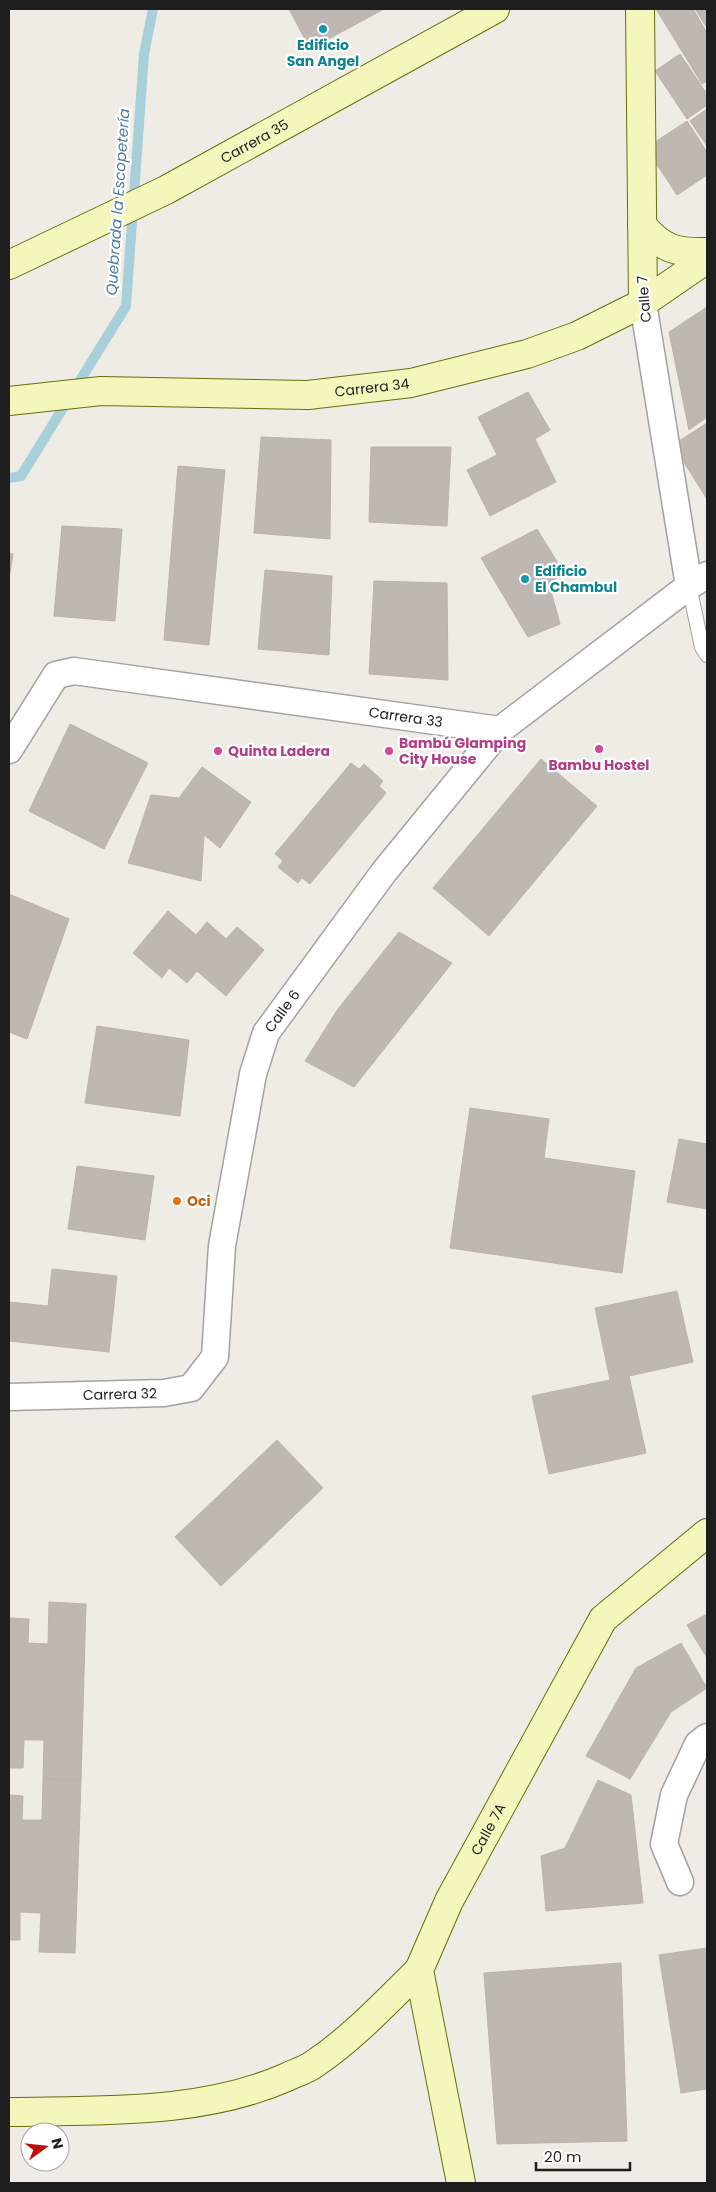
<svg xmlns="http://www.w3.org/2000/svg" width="716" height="2192" font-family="Poppins,sans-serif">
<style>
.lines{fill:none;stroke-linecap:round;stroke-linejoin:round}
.stream{stroke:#a8d0da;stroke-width:10}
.building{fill:#bfb7b2;stroke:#bfb2a8}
.lane-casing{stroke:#a2a2a2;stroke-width:16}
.street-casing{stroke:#a2a2a2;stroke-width:29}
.secondary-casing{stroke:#676f0b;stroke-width:30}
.lane{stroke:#fff;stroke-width:14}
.street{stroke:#fff;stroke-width:26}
.secondary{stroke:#f4f6bc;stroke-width:28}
.culture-dot{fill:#0f9aa8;stroke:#fff;stroke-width:2}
.hotel-dot{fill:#d1479c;stroke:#fff;stroke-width:2}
.food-dot{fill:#e8710a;stroke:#fff;stroke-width:2}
.labels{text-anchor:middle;stroke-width:4.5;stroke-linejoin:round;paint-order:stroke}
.culture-label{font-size:14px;font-weight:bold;fill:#0d838f;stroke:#fff}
.street-label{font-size:14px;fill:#1e1e1e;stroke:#fff}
.hotel-label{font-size:14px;font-weight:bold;fill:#b23c85;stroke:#fff;text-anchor:start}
.food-label{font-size:14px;font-weight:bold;fill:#c56008;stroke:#fff;text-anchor:start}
.water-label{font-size:15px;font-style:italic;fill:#4d7aa0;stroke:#fff}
</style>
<rect width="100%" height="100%" fill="#efebe5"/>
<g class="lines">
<!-- stream -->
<path class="stream" d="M9,478L21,476L126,306L144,54L153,9"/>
</g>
<!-- building -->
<g class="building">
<path d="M289,9H384L310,49Z"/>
<path d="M656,9H693L707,33V81L702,84Z"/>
<path d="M695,9H707V28Z"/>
<path d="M680,54L707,94V105L687,119L655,71Z"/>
<path d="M707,109V146L690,121Z"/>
<path d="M687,121L707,152V175L677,195L646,148Z"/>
<path d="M707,307V417L689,430L669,332Z"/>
<path d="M528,392L550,430L535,439L556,482L490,516L467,470L497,455L478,417Z"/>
<path d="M707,423V499L673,445Z"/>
<path d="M261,437L331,440L330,539L254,533Z"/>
<path d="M371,447H451L447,526L369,522Z"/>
<path d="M178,466L225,470L209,645L164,640Z"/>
<path d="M62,526L122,529L115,621L54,616Z"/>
<path d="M537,529L564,573L549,584L560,624L528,637L481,558Z"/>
<path d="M9,553L13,554L9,579Z"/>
<path d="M265,570L332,576L329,655L258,649Z"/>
<path d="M374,581L447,583L448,680L369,674Z"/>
<path d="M70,724L148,763L104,849L29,811Z"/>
<path d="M541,759L597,806L489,936L433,888Z"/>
<path d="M351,763L359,769L364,764L383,781L379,786L386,793L310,884L302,878L298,883L278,867L283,861L275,854Z"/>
<path d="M202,767L251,802L220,848L204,835L201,881L128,863L151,795L179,798Z"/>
<path d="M9,894L69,919L27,1039L9,1032Z"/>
<path d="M168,911L196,935L207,922L226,939L237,927L264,950L226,996L197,971L187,983L169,968L162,978L133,953Z"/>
<path d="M399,932L452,963L354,1087L305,1061L338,1009Z"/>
<path d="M97,1026L189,1040L180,1116L85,1103Z"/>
<path d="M470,1108L549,1119L544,1158L635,1171L622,1273L450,1248Z"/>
<path d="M679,1139L707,1144V1209L667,1202Z"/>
<path d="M77,1166L154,1176L145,1240L68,1229Z"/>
<path d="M52,1269L117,1276L109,1352L9,1341V1302L48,1306Z"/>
<path d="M677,1291L693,1362L629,1376L646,1453L549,1474L532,1396L610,1380L595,1308Z"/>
<path d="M277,1440L323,1488L221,1586L175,1537Z"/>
<path d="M49,1602L86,1604L81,1780L43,1779L44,1740H24L23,1768H9V1618L29,1619L28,1643L48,1644Z"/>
<path d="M707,1614V1658L687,1625Z"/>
<path d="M681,1643L707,1688L671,1712L630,1779L586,1756L636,1668Z"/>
<path d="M43,1779L81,1780L75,1953L39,1952L41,1913L20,1912V1940H9V1795L23,1796L22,1820H42Z"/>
<path d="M598,1780L631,1795L643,1903L546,1911L541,1856L565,1848Z"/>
<path d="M707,1948V2089L681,2093L659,1955Z"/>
<path d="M621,1963L627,2141L497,2144L484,1973Z"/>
</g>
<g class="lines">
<!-- lane casing -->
<g class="lane-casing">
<path id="lane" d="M689,586L702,647L707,655"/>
</g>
<!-- street casing -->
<g class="street-casing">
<g id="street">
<path d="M643,303L689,586"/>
<path id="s1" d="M9,750L56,675L74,671L500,730"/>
<path id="s2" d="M9,1397L164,1393L191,1388L215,1357L222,1246L253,1074L266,1033L384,872L500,730L689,586L707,575"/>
<path d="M680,1882L664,1844L674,1795L698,1744L707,1737"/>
</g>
</g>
<!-- secondary casing -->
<g class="secondary-casing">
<g id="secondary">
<path d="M640,9L643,303"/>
<path d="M642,225C662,249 676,253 707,252"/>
<path id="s3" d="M9,265L166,190L495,9"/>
<path id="s4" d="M9,401L101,391L308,395L411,383L527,354L577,336L643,303L707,259"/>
<path d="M9,2112C101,2110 201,2115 287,2077C295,2073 306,2070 314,2064C353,2038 386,2002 419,1970"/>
<path id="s5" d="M461,2183L419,1970L449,1901L603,1619L707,1533"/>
</g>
</g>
<!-- lane -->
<use href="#lane" class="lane"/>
<!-- street -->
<use href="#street" class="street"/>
<!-- secondary -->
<use href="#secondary" class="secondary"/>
</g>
<!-- markers -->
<g class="culture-dot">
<circle cx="323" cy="29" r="5"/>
<circle cx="525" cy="579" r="5"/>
</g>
<g class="hotel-dot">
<circle cx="599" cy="749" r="5"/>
<circle cx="218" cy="751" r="5"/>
<circle cx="389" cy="751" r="5"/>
</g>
<circle class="food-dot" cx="177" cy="1201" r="5"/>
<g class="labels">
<!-- culture labels -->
<g class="culture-label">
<text x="323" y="50">Edificio<tspan x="323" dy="16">San Angel</tspan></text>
<text x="535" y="576" text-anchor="start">Edificio<tspan x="535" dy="16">El Chambul</tspan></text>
</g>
<!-- street labels -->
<g class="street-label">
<text dy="5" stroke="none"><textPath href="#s3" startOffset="275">Carrera 35</textPath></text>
<text transform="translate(644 299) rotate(-95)" y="5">Calle 7</text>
<text dy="5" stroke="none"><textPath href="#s4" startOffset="364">Carrera 34</textPath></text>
<text dy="5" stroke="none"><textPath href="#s1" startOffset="442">Carrera 33</textPath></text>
<text dy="5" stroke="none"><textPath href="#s2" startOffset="578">Calle 6</textPath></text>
<text dy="5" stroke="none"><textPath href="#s2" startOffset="111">Carrera 32</textPath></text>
<text dy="5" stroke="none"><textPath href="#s5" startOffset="374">Calle 7A</textPath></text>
</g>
<!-- hotel labels -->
<g class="hotel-label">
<text x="399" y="748">Bambú Glamping<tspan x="399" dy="16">City House</tspan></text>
<text x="228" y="756">Quinta Ladera</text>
<text x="599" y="770" text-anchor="middle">Bambu Hostel</text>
</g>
<!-- food labels -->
<g class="food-label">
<text x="187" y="1206">Oci</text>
</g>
<!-- water labels -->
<g class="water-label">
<text transform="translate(118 202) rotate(-86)" y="5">Quebrada la Escopetería</text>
</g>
</g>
<!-- border -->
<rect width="716" height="2192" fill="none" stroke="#1e1e1e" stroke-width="20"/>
<!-- north arrow -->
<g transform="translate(45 2147) rotate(75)"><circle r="24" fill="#ffffff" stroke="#a5a5a5"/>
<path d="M0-4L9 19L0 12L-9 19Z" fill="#c00c11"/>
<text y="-8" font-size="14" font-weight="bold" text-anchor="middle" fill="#1e1e1e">N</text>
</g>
<!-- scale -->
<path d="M536 2162v8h94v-8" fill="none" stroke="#1e1e1e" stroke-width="2.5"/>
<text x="544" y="2162" font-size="15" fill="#1e1e1e" stroke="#ffffff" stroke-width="4" paint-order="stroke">20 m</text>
</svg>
